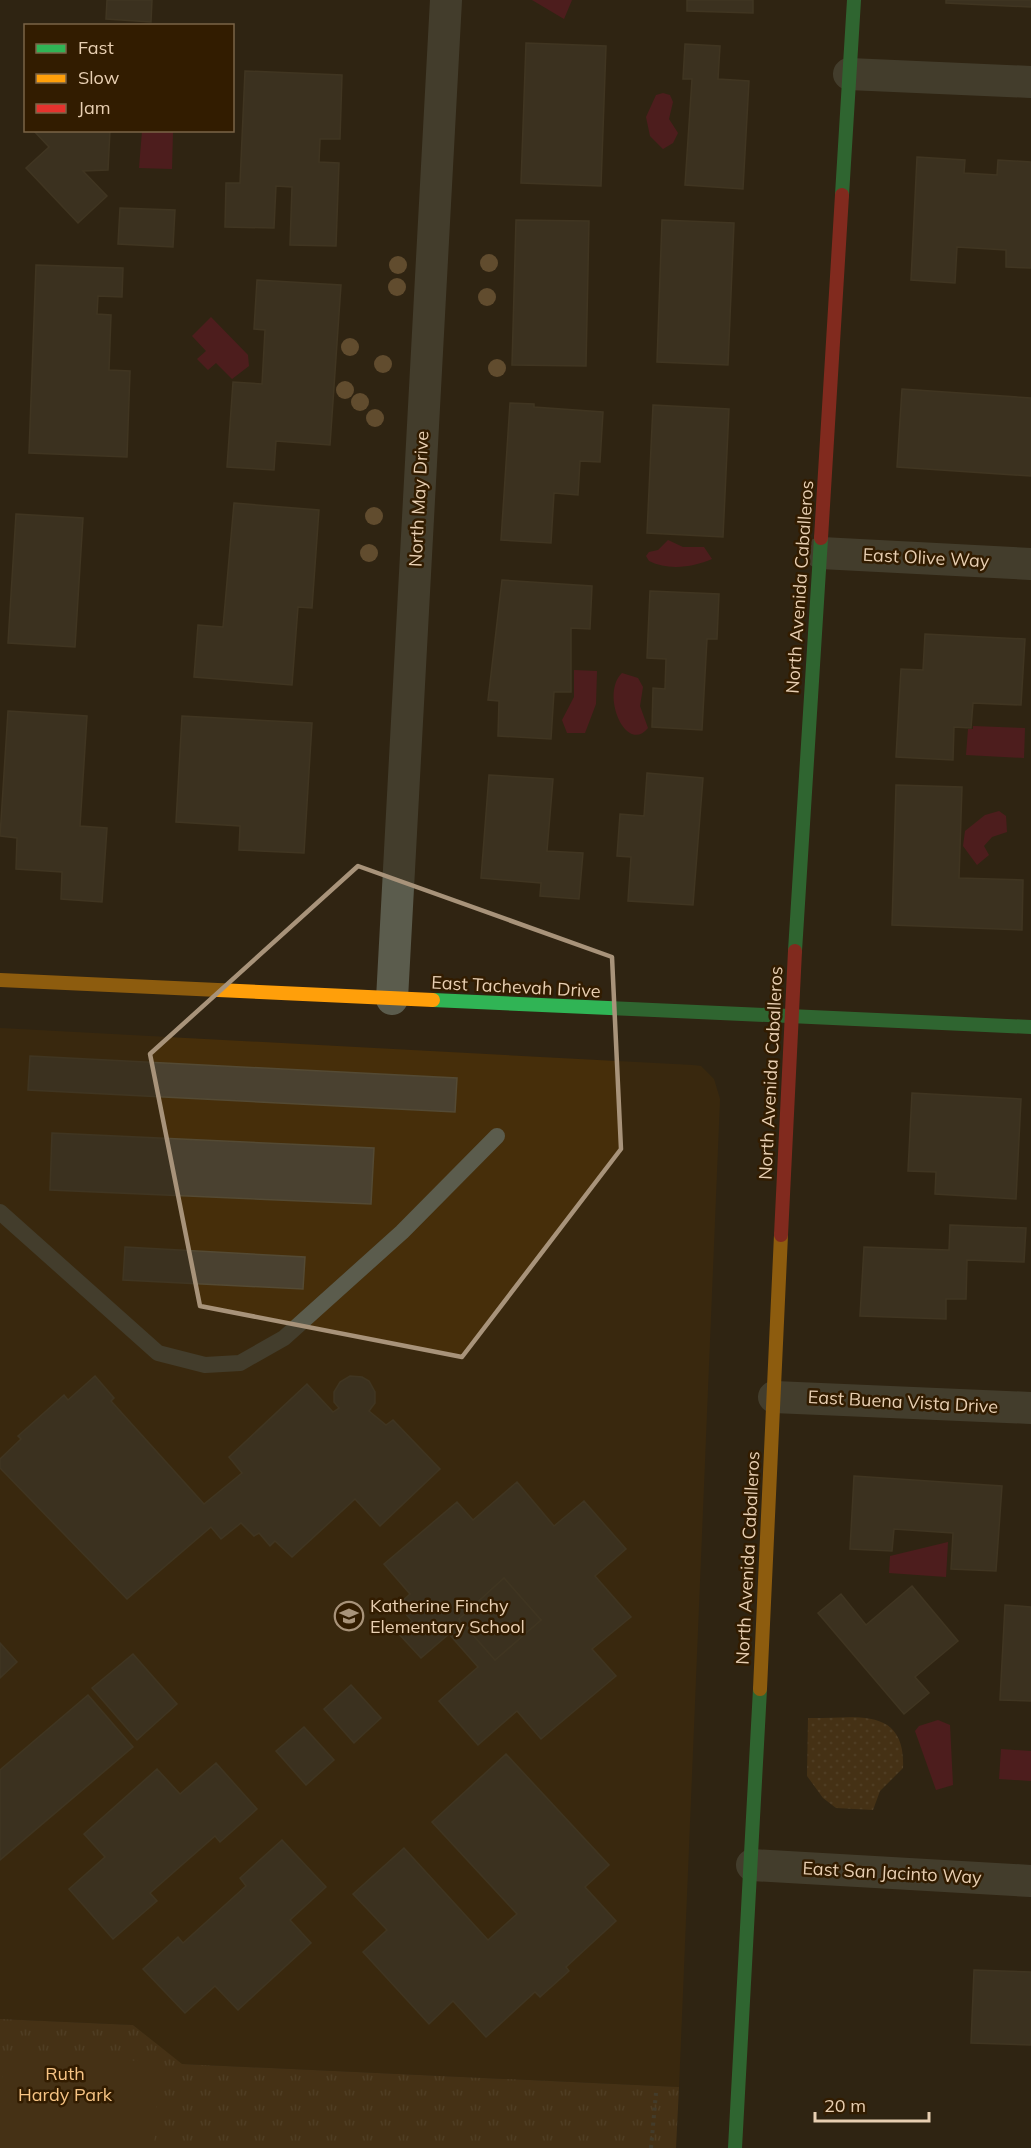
<svg xmlns="http://www.w3.org/2000/svg" width="1031" height="2148" font-family="Mulish,sans-serif">
<style>
.built{fill:#462e0a}
.grass{fill:url(#grass-dots)}
.park{fill:url(#park-tufts)}
.garden{fill:#60421a}
.water{fill:#72142b}
.building{fill:#4a4130;stroke:#544a34;stroke-width:1.5;fill-rule:evenodd}
.lines{fill:none;stroke-linecap:round;stroke-linejoin:round}
.path{stroke:#5c5a4b;stroke-width:4;stroke-dasharray:3 4.5;stroke-linecap:butt}
.lane{stroke:#5b5c4d;stroke-width:16}
.street{stroke:#5b5c4d;stroke-width:32}
.fast{stroke:#30b455;stroke-width:14}
.slow{stroke:#ff9f0a;stroke-width:14}
.jam{stroke:#e5322d;stroke-width:14}
.tree{fill:#9d7c51}
.marked{fill:none;stroke:#a8937a;stroke-width:4.5;stroke-linejoin:round}
.labels{text-anchor:middle;stroke-width:5;stroke-linejoin:round;paint-order:stroke}
.street-label{font-size:18px;fill:#e8cfb2;stroke:#321c00}
.poi-label{font-size:18px;fill:#e8cfb2;stroke:#321c00;text-anchor:start}
.park-label{font-size:18px;fill:#f7c484;stroke:#321c00}
</style>
<defs>
<pattern id="grass-dots" width="8" height="8" patternUnits="userSpaceOnUse" patternTransform="scale(1.5)"><rect width="8" height="8" fill="#60421a"/><path d="M2 2h.1M6 6h.1" fill="none" stroke="#775c39" stroke-width="1.8" stroke-linecap="round"/></pattern>
<pattern id="park-tufts" width="24" height="20" patternUnits="userSpaceOnUse" patternTransform="scale(1.5)"><rect width="24" height="20" fill="#60421a"/><path d="M3 7l-1-3M5 7V3M7 7l1-3M15 17l-1-3M17 17v-4M19 17l1-3" fill="none" stroke="#775c39"/></pattern>
</defs>
<rect width="100%" height="100%" fill="#302412"/>
<!-- built -->
<path class="built" d="M0,1028L692,1065L701,1066L714,1079L720,1099L679,2087L181,2064L133,2025L0,2019Z"/>
<!-- grass -->
<path class="grass" d="M808,1718C853,1719 906,1704 903,1768L880,1791L873,1810L836,1808L823,1798L807,1776Z"/>
<!-- park -->
<path class="park" d="M0,2019L133,2025L182,2064L679,2087L676,2148H0Z"/>
<!-- garden -->
<path class="garden" d="M3,2054L159,2062L154,2148H0Z"/>
<!-- water -->
<g class="water">
<path d="M532,0H572L564,19Z"/>
<path d="M663,93L670,95L673,102L669,119L678,133L673,143L663,149L650,136L646,117L656,95Z"/>
<path d="M142,131H173L172,169L139,168Z"/>
<path d="M211,317L248,355L249,366L232,379L216,363L208,370L197,359L206,351L192,336Z"/>
<path d="M668,540L683,547H704L712,559C693,567 669,571 649,561L646,556L649,552L658,550Z"/>
<path d="M574,670L597,671L596,704L585,733H567L562,720L574,697Z"/>
<path d="M622,673L638,678L643,687L640,706L648,728C626,755 600,694 622,673Z"/>
<path d="M973,726L1025,728L1024,758L966,755L968,729H973Z"/>
<path d="M999,811L1006,816L1007,832L992,837L984,846L989,855L977,865L963,846L965,831L985,815Z"/>
<path d="M948,1542L946,1577L889,1573L890,1556Z"/>
<path d="M938,1720L950,1725L953,1785L936,1790L915,1731L919,1726Z"/>
<path d="M1001,1749L1031,1751V1781L999,1779Z"/>
</g>
<!-- building -->
<g class="building">
<path d="M107,0H152L151,22L106,19Z"/>
<path d="M687,0H753V13L687,11Z"/>
<path d="M946,0H1031V7L946,3Z"/>
<path d="M526,43L606,46L601,186L521,183Z"/>
<path d="M685,44L720,46L718,79L749,81L743,189L685,185L692,79H683Z"/>
<path d="M245,71L342,75L340,139H320L319,162L339,163L336,246L290,245L292,187L276,186L274,228L225,227L226,183H240Z"/>
<path d="M33,130H110L108,170L83,171L107,196L78,223L26,168L49,147Z"/>
<path d="M917,157L965,160L964,173L997,175L998,160L1031,162V268L1006,267V250L957,247L955,283L911,280Z"/>
<path d="M120,208L175,210L173,247L118,244Z"/>
<path d="M516,220L589,221L586,366L512,365Z"/>
<path d="M662,220L734,223L728,365L657,362Z"/>
<path d="M36,265L123,268L122,297L98,296L97,314L111,315L109,370L130,371L127,457L29,453Z"/>
<path d="M257,280L341,285L330,445L276,441L274,470L227,467L233,382L262,384L265,330L254,329Z"/>
<path d="M902,389L1031,398V476L897,467Z"/>
<path d="M510,403L534,404V407L603,412L600,462L580,461L578,495L554,493L551,543L501,540Z"/>
<path d="M653,405L729,409L723,537L647,533Z"/>
<path d="M234,503L319,510L312,608L298,607L292,685L194,677L198,625L223,627Z"/>
<path d="M16,514L83,518L75,647L8,643Z"/>
<path d="M502,580L592,586L590,629L571,628V692H554L551,739L498,736L499,701L488,700Z"/>
<path d="M650,591L719,594L717,639H707L702,730L652,727L653,688L665,689L666,659L647,658Z"/>
<path d="M925,634L1025,639L1021,705L973,703L971,728L954,727L953,760L896,757L901,669L923,670Z"/>
<path d="M8,711L87,716L80,826L107,828L102,902L61,899L62,872L16,869L17,838L0,836Z"/>
<path d="M182,716L312,723L304,853L239,850L240,826L176,822Z"/>
<path d="M647,773L703,778L693,905L628,901L631,857L617,856L620,814L644,816Z"/>
<path d="M489,775L553,779L547,851L583,853L579,899L540,896L541,883L481,878Z"/>
<path d="M896,785L962,787L959,878L1023,880L1022,930L892,925Z"/>
<path d="M30,1056L457,1078L455,1112L28,1090Z"/>
<path d="M912,1093L1021,1099L1016,1199L935,1194L936,1172L908,1171Z"/>
<path d="M52,1133L374,1148L371,1204L50,1190Z"/>
<path d="M950,1225L1026,1228L1024,1262L967,1260L966,1299H946V1319L860,1316L864,1247L949,1250Z"/>
<path d="M125,1247L305,1257L303,1289L123,1280Z"/>
<path d="M95,1376L114,1398L111,1401L204,1504L242,1473L229,1457L307,1384L333,1412L339,1408L334,1402V1392L340,1382L350,1376L362,1377L369,1381L375,1392V1403L369,1411L386,1425L393,1420L440,1469L380,1526L355,1499L292,1557L275,1541L270,1546L259,1533L254,1536L241,1523L221,1539L211,1527L127,1599L0,1468V1459L21,1439L18,1436L64,1395L68,1400Z"/>
<path d="M854,1476L1002,1486L996,1571L951,1569L953,1533L894,1529L892,1551L850,1549Z"/>
<path d="M517,1482L554,1526L584,1501L626,1549L595,1576L631,1617L592,1649L616,1676L541,1739L517,1711L478,1745L439,1701L478,1667L449,1634L421,1658L398,1633L412,1621L398,1605L410,1594L384,1564L457,1502L473,1520ZM504,1578L541,1620L495,1660L459,1619Z"/>
<path d="M504,1578L541,1620L495,1660L459,1619Z"/>
<path d="M912,1586L958,1641L915,1677L929,1693L904,1714L818,1613L841,1594L866,1625Z"/>
<path d="M1005,1605L1031,1607V1701L1000,1700Z"/>
<path d="M0,1643L17,1662L0,1678Z"/>
<path d="M133,1654L177,1704L137,1740L92,1688Z"/>
<path d="M351,1685L381,1718L354,1743L324,1709Z"/>
<path d="M88,1695L133,1747L0,1860V1770Z"/>
<path d="M304,1727L334,1760L306,1785L276,1751Z"/>
<path d="M506,1754L609,1865L585,1887L616,1921L566,1967L569,1971L540,1997L535,1992L486,2037L453,2001L429,2024L363,1952L387,1930L353,1894L404,1848L488,1940L517,1914L432,1822Z"/>
<path d="M216,1763L257,1809L220,1842L215,1836L150,1893L157,1901L113,1939L69,1889L105,1857L84,1834L157,1769L180,1794Z"/>
<path d="M282,1840L326,1887L290,1920L311,1943L238,2010L215,1986L185,2013L143,1969L178,1937L183,1943L246,1886L240,1878Z"/>
<path d="M974,1970L1031,1972V2045L971,2043Z"/>
</g>
<g class="lines">
<!-- path -->
<path class="path" d="M651,2148L656,2093"/>
<!-- lane -->
<path class="lane" d="M0,1212L158,1353L205,1365L240,1363L284,1338L402,1232L497,1136"/>
<!-- street -->
<g class="street">
<path d="M849,74L1031,82"/>
<path d="M821,553L1031,564"/>
<path d="M392,999L446,0"/>
<path d="M774,1397L1031,1408"/>
<path d="M752,1865L1031,1881"/>
</g>
<!-- fast -->
<g class="fast">
<path d="M842,195L854,0"/>
<path d="M795,951L821,538"/>
<path d="M433,1000L1031,1027"/>
<path d="M735,2148L760,1689"/>
</g>
<!-- slow -->
<g class="slow">
<path d="M0,980L433,1000"/>
<path d="M760,1689L781,1235"/>
</g>
<!-- jam -->
<g class="jam">
<path d="M821,538L842,195"/>
<path d="M781,1235L795,951"/>
</g>
</g>
<!-- trees -->
<g class="tree">
<circle cx="489" cy="263" r="9"/>
<circle cx="398" cy="265" r="9"/>
<circle cx="397" cy="287" r="9"/>
<circle cx="487" cy="297" r="9"/>
<circle cx="350" cy="347" r="9"/>
<circle cx="383" cy="364" r="9"/>
<circle cx="497" cy="368" r="9"/>
<circle cx="345" cy="390" r="9"/>
<circle cx="360" cy="402" r="9"/>
<circle cx="375" cy="418" r="9"/>
<circle cx="374" cy="516" r="9"/>
<circle cx="369" cy="553" r="9"/>
</g>
<!-- marked area -->
<path d="M0 0H1031V2148H0ZM358,866L612,957L621,1149L462,1357L200,1306L150,1054Z" fill="#302412" fill-opacity=".55" fill-rule="evenodd"/>
<path class="marked" d="M358,866L612,957L621,1149L462,1357L200,1306L150,1054Z"/>
<!-- icons -->
<defs>
<g id="school-ring" transform="scale(1.5)"><circle r="9.5" fill="#321c00" stroke="#a8937a" stroke-width="1.5"/><path d="M0-5L7-2L0 1L-7-2ZM-4 1L0 2.5L4 1V4Q0 6-4 4Z" fill="#a8937a"/></g>
</defs>
<g fill-rule="evenodd">
<use href="#school-ring" x="349" y="1616"/>
</g>
<g class="labels">
<!-- street labels -->
<g class="street-label">
<text transform="translate(419 499) rotate(-87)" y="6">North May Drive</text>
<text transform="translate(926 558) rotate(3)" y="6">East Olive Way</text>
<text transform="translate(800 587) rotate(-86)" y="6">North Avenida Caballeros</text>
<text transform="translate(516 987) rotate(3)" y="6">East Tachevah Drive</text>
<text transform="translate(771 1073) rotate(-87)" y="6">North Avenida Caballeros</text>
<text transform="translate(903 1402) rotate(3)" y="6">East Buena Vista Drive</text>
<text transform="translate(748 1558) rotate(-87)" y="6">North Avenida Caballeros</text>
<text transform="translate(892 1873) rotate(3)" y="6">East San Jacinto Way</text>
</g>
<!-- poi labels -->
<g class="poi-label">
<text x="370" y="1612">Katherine Finchy<tspan x="370" dy="21">Elementary School</tspan></text>
</g>
<!-- park labels -->
<g class="park-label">
<text x="65" y="2080">Ruth<tspan x="65" dy="21">Hardy Park</tspan></text>
</g>
</g>
<!-- legend -->
<rect x="24" y="24" width="210" height="108" fill="#321c00" stroke="#7b6447" stroke-width="1.5"/>
<rect x="36" y="44" width="30" height="9" fill="#30b455" stroke="#7b6447" stroke-width="1.5"/>
<text x="78" y="54" font-size="18" fill="#e8cfb2">Fast</text>
<rect x="36" y="74" width="30" height="9" fill="#ff9f0a" stroke="#7b6447" stroke-width="1.5"/>
<text x="78" y="84" font-size="18" fill="#e8cfb2">Slow</text>
<rect x="36" y="104" width="30" height="9" fill="#e5322d" stroke="#7b6447" stroke-width="1.5"/>
<text x="78" y="114" font-size="18" fill="#e8cfb2">Jam</text>
<!-- scale -->
<path d="M815 2112v9h114v-9" fill="none" stroke="#e8cfb2" stroke-width="3"/>
<text x="824" y="2112" font-size="18" fill="#e8cfb2" stroke="#321c00" stroke-width="4.5" paint-order="stroke">20 m</text>
</svg>
